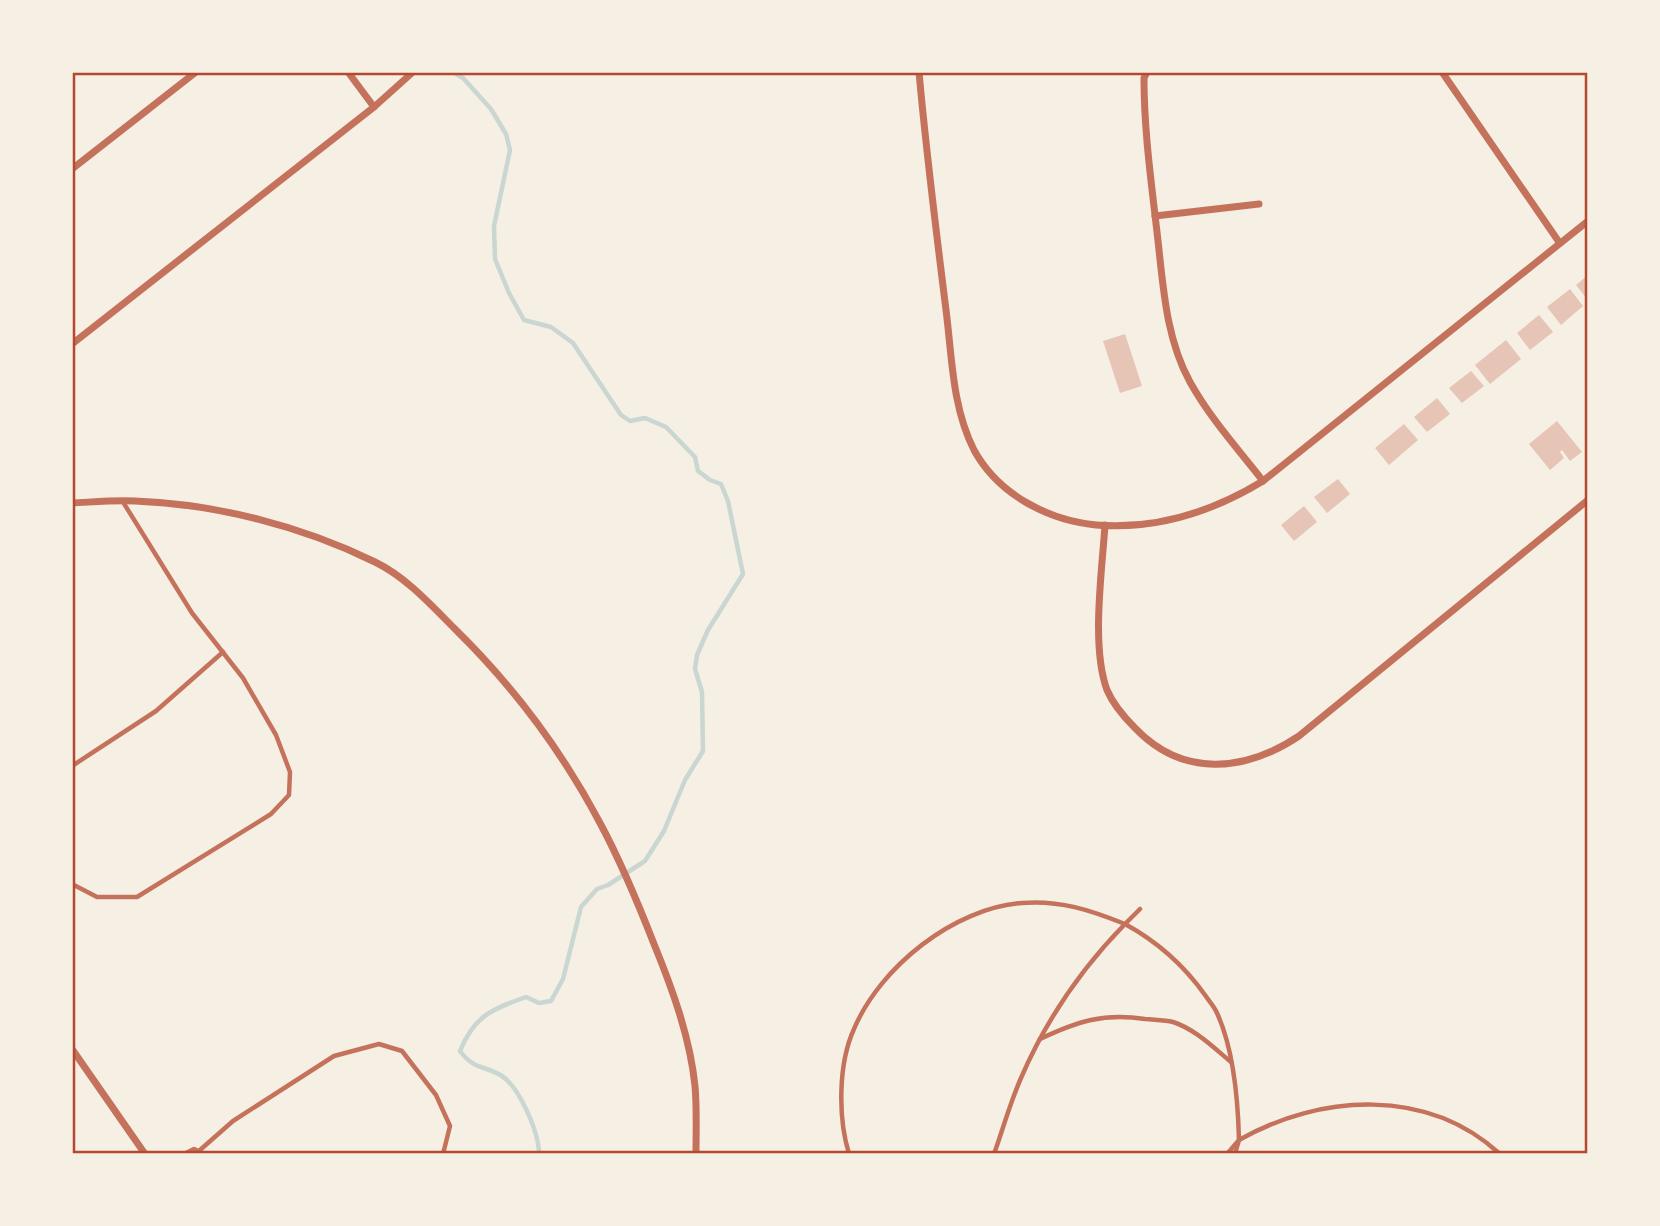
<svg xmlns="http://www.w3.org/2000/svg" width="1660" height="1226" font-family="Barlow,sans-serif">
<style>
.lines{fill:none;stroke-linecap:round;stroke-linejoin:round}
.stream{stroke:#c9d6d2;stroke-width:4.5}
.building{fill:#e6c5b7}
.service{stroke:#c5725c;stroke-width:4.5}
.minor{stroke:#c5725c;stroke-width:7}
.neatline{fill:none;stroke:#b5482f;stroke-width:2.5}
</style>
<rect width="100%" height="100%" fill="#f6efe4"/>
<g class="lines">
<!-- stream -->
<path class="stream" d="M453,72L463,78L491,109L506,134L510,150L494,226L495,259L509,293L524,320L551,327L573,343L621,415L630,421L645,418L666,427L695,457L698,471L710,480L721,484L728,501L743,574L708,630L697,655L695,669L702,692L703,751L685,780L664,831L645,861L608,885L597,889L581,907L563,979L551,1001L539,1003L526,997C492,1009 474,1016 460,1051C475,1071 485,1065 502,1076C520,1088 539,1133 539,1154"/>
</g>
<!-- building -->
<g class="building">
<path d="M1588,275V300L1576,285Z"/>
<path d="M1570,289L1583,306L1561,325L1547,307Z"/>
<path d="M1539,315L1553,332L1530,350L1517,333Z"/>
<path d="M1125,334L1142,386L1120,393L1103,341Z"/>
<path d="M1506,340L1521,359L1490,384L1475,365Z"/>
<path d="M1471,371L1484,386L1462,403L1449,388Z"/>
<path d="M1437,398L1450,414L1427,432L1414,417Z"/>
<path d="M1557,421L1582,452L1570,461L1562,450L1560,452L1564,458L1550,470L1529,444Z"/>
<path d="M1404,424L1418,440L1389,465L1375,448Z"/>
<path d="M1338,479L1350,494L1327,513L1314,497Z"/>
<path d="M1304,506L1317,522L1294,541L1281,525Z"/>
</g>
<g class="lines">
<!-- service -->
<g class="service">
<path d="M72,766L156,711L223,652"/>
<path d="M72,884L97,897H137L271,814L289,795L290,772L276,735L243,678L192,613L123,502"/>
<path d="M1140,909L1125,924C1158,942 1183,964 1205,995C1209,1001 1214,1006 1217,1013C1234,1050 1238,1100 1239,1140L1227,1154"/>
<path d="M1040,1039C1078,1021 1103,1013 1145,1019C1154,1020 1164,1020 1173,1022C1195,1029 1214,1048 1231,1062"/>
<path d="M200,1150L233,1121L334,1056L379,1044L402,1051L436,1095L450,1126L443,1154"/>
<path d="M184,1154L194,1149L205,1154"/>
<path d="M849,1154C838,1118 838,1064 854,1029C880,967 954,908 1022,903C1060,900 1090,910 1125,924C1081,969 1046,1020 1021,1078C1010,1103 1003,1129 994,1154"/>
<path d="M1235,1154L1239,1140C1320,1094 1427,1087 1500,1154"/>
</g>
<!-- minor -->
<g class="minor">
<path d="M348,72L374,107"/>
<path d="M919,72C926,151 936,230 946,310C952,356 952,407 974,450C998,494 1047,520 1096,525C1156,530 1212,512 1263,481L1588,221"/>
<path d="M1147,72L1144,78C1144,130 1151,180 1157,232C1163,282 1165,337 1190,382C1210,418 1238,449 1263,481"/>
<path d="M1442,72L1559,242"/>
<path d="M72,169L196,72"/>
<path d="M1155,216L1259,204"/>
<path d="M72,344L374,107L413,72"/>
<path d="M72,503C93,502 114,500 135,501C216,504 302,526 375,562C406,577 431,605 455,629C512,685 563,753 600,823C621,862 638,903 654,944C672,988 690,1037 695,1086C697,1108 696,1132 696,1154"/>
<path d="M1105,525C1102,571 1091,647 1107,690C1113,704 1124,717 1135,728C1183,778 1245,772 1299,736L1588,500"/>
<path d="M72,1049L145,1154"/>
</g>
</g>
<!-- border -->
<rect width="1660" height="1226" fill="none" stroke="#f6efe4" stroke-width="147"/>
<rect x="74" y="74" width="1512" height="1078" class="neatline"/>
</svg>
